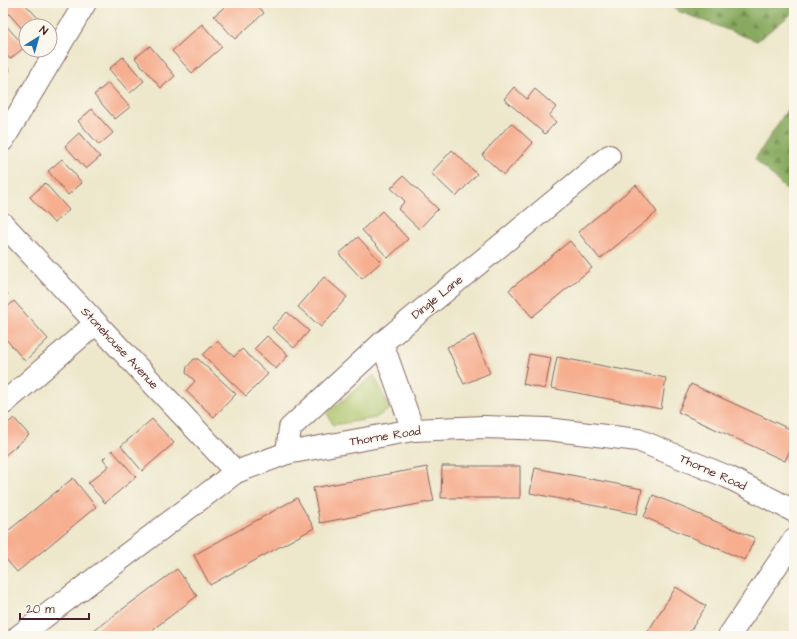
<svg xmlns="http://www.w3.org/2000/svg" width="797" height="639" font-family="'Architects Daughter',sans-serif">
<style>
.grass{fill:#abc46a;stroke:#7a724a}
.forest{fill:url(#forest-firs);stroke:#696444}
.building{fill:#f6ae8f}
.lines{fill:none;stroke-linecap:round;stroke-linejoin:round}
.minor-casing{stroke:#836563;stroke-width:24}
.minor{stroke:#fff;stroke-width:22}
.labels{text-anchor:middle;stroke-width:3;stroke-linejoin:round;paint-order:stroke}
.street-label{font-size:12px;fill:#4a1f2b;stroke:#fbf7ec}
</style>
<defs>
<pattern id="forest-firs" width="22" height="20" patternUnits="userSpaceOnUse"><rect width="22" height="20" fill="#88aa5e"/><path d="M5 1l3.5 6h-7zM16 11l3.5 6h-7z" fill="#718a4e"/></pattern>
</defs>
<rect width="100%" height="100%" fill="#fbf7ec"/>
<filter id="ink" filterUnits="userSpaceOnUse"><feTurbulence type="fractalNoise" baseFrequency=".025" numOctaves="2"/><feDisplacementMap in="SourceGraphic" scale="8" xChannelSelector="R" yChannelSelector="G"/><feConvolveMatrix kernelMatrix="1 2 1 2 8 2 1 2 1" color-interpolation-filters="sRGB"/></filter>
<filter id="wash" filterUnits="userSpaceOnUse"><feTurbulence type="fractalNoise" baseFrequency=".012" numOctaves="4" result="noise"/><feDisplacementMap in="SourceGraphic" scale="16" xChannelSelector="R" yChannelSelector="G"/><feGaussianBlur stdDeviation="0.9" result="paint"/><feColorMatrix in="noise" values="0 0 0 0 0 0 0 0 0 0 0 0 0 0 0 0 0 1.4 0 .05"/><feComposite in="paint" operator="in"/></filter>
<g filter="url(#wash)">
<rect width="100%" height="100%" fill="#ede7cb"/>
<!-- grass -->
<path class="grass" d="M374,375L390,409L375,418L333,425L327,413Z"/>
<!-- forest -->
<g class="forest">
<path d="M671,3H794V12L757,41L678,11Z"/>
<path d="M794,99V197L755,159Z"/>
</g>
<g id="blocks">
<!-- building -->
<g class="building">
<path d="M8,3H24L38,18L29,26H26V29L24,31L3,7Z"/>
<path d="M229,3H255L264,13L235,39L214,16Z"/>
<path d="M3,22L25,47L10,59L3,51Z"/>
<path d="M202,24L222,47L192,73L172,51Z"/>
<path d="M150,46L175,76L161,88L135,58Z"/>
<path d="M123,57L144,81L130,93L109,69Z"/>
<path d="M3,62L10,70L3,77Z"/>
<path d="M108,83L130,107L115,119L94,95Z"/>
<path d="M514,87L527,99L535,89L556,107L549,116L556,122L545,134L504,99Z"/>
<path d="M92,109L113,133L99,145L78,121Z"/>
<path d="M511,123L533,143L504,175L482,155Z"/>
<path d="M79,133L100,157L86,169L65,146Z"/>
<path d="M452,150L477,174L456,197L431,173Z"/>
<path d="M62,159L82,183L68,195L48,171Z"/>
<path d="M403,176L438,209L419,229L398,209L405,201L391,188Z"/>
<path d="M45,183L69,210L54,223L30,197Z"/>
<path d="M636,185L657,212L600,259L578,232Z"/>
<path d="M382,211L408,239L388,258L362,230Z"/>
<path d="M358,237L381,262L362,279L339,254Z"/>
<path d="M570,241L592,268L532,317L509,290Z"/>
<path d="M324,277L347,297L321,327L298,307Z"/>
<path d="M3,289L8,294L3,298Z"/>
<path d="M14,301L48,339L25,361L3,336V311Z"/>
<path d="M287,312L309,331L294,348L272,328Z"/>
<path d="M474,335L490,373L464,384L447,347Z"/>
<path d="M267,336L288,355L276,369L254,349Z"/>
<path d="M217,341L234,357L242,349L268,374L246,396L203,355Z"/>
<path d="M529,354L551,358L545,389L523,384Z"/>
<path d="M557,357L666,378L661,409L551,388Z"/>
<path d="M194,359H198L236,394L214,417L186,391L195,381L186,373L187,367Z"/>
<path d="M691,384L794,431V441L785,461L678,412Z"/>
<path d="M14,418L29,435L3,457V427Z"/>
<path d="M152,419L174,443L142,471L121,446Z"/>
<path d="M112,450L136,477L105,503L88,483L109,466L103,459Z"/>
<path d="M442,466H520V498H441Z"/>
<path d="M427,467L434,501L320,523L313,488Z"/>
<path d="M535,468L642,489L637,514L530,493Z"/>
<path d="M73,478L96,507L17,572L3,556V535Z"/>
<path d="M653,495L755,538L745,560L644,517Z"/>
<path d="M297,498L314,528L210,585L194,555Z"/>
<path d="M177,569L197,596L144,636H86Z"/>
<path d="M676,587L706,606L687,636H645Z"/>
</g>
</g>
</g>
<g filter="url(#ink)">
<use href="#blocks" fill-opacity="0" stroke="#836563" stroke-width="1"/>
<g class="lines">
<!-- minor casing -->
<g class="minor-casing">
<g id="minor">
<path d="M3,140L85,3"/>
<path d="M3,224L236,472"/>
<path d="M382,343L413,430"/>
<path d="M3,404L96,323"/>
<path d="M287,453L290,428L382,343L609,156"/>
<path d="M19,636L236,472L287,453L413,430L484,427L547,429L638,440L728,477L794,511"/>
<path d="M729,636L794,540"/>
</g>
</g>
<!-- minor -->
<use href="#minor" class="minor"/>
</g>
</g>
<g class="labels">
<!-- street labels -->
<g class="street-label">
<text transform="translate(437 297) rotate(-39)" y="4">Dingle Lane</text>
<text transform="translate(120 348) rotate(47)" y="4">Stonehouse Avenue</text>
<text transform="translate(385 436) rotate(-9)" y="4">Thorne Road</text>
<text transform="translate(713 472) rotate(24)" y="4">Thorne Road</text>
</g>
</g>
<!-- margin -->
<rect width="797" height="639" fill="none" stroke="#fbf7ec" stroke-width="16"/>
<!-- north arrow -->
<g transform="translate(38 38) rotate(37)"><circle r="19" fill="#fbf7ec" stroke="#b4a19f"/>
<path d="M0-3L7 15L0 10L-7 15Z" fill="#1f6fb2"/>
<text y="-6" font-size="11" font-weight="bold" text-anchor="middle" fill="#4a1f2b">N</text>
</g>
<!-- scale -->
<path d="M20 613v6h69v-6" fill="none" stroke="#4a1f2b" stroke-width="2"/>
<text x="26" y="613" font-size="12" fill="#4a1f2b" stroke="#fbf7ec" stroke-width="3" paint-order="stroke">20 m</text>
</svg>
